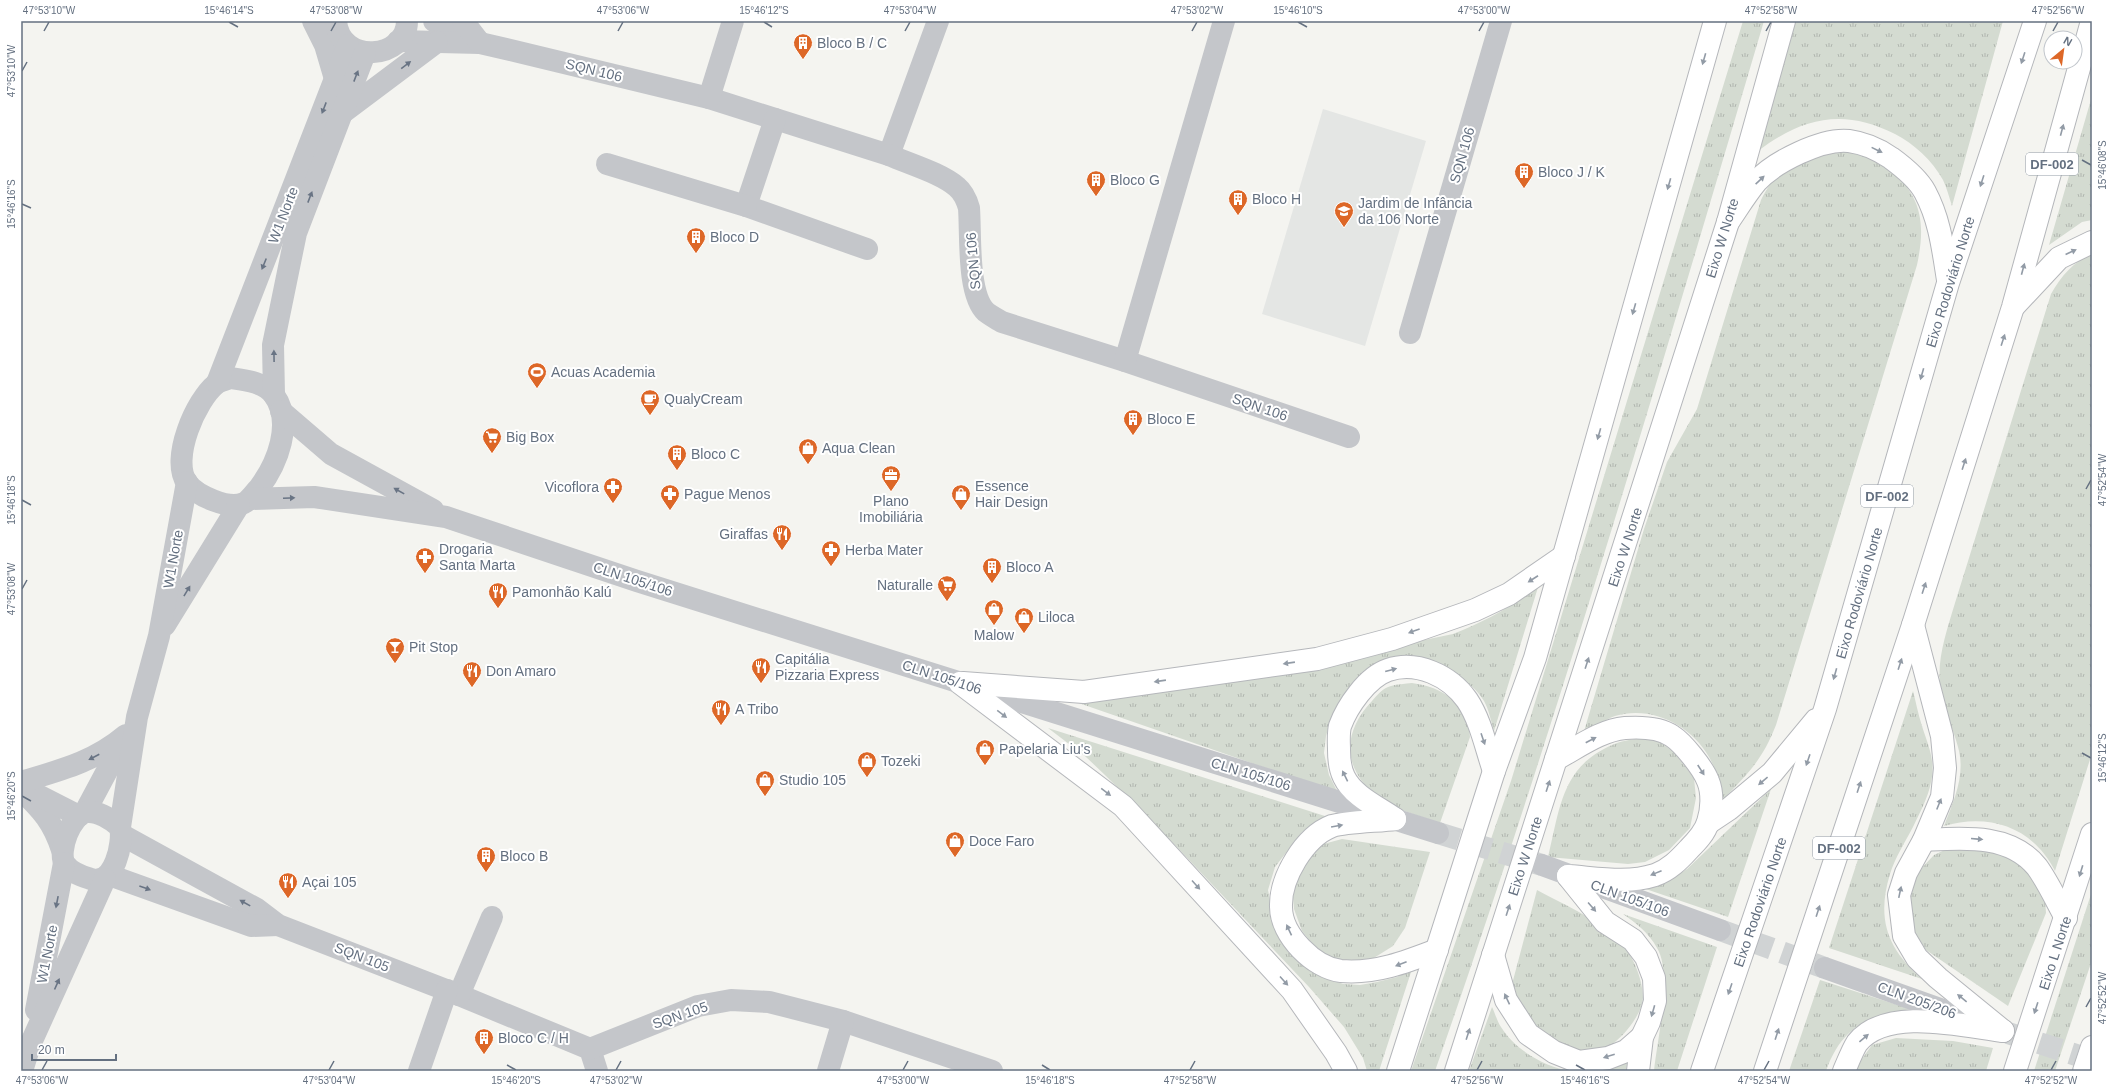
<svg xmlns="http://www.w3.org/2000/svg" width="2113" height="1092" font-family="Arial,sans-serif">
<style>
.built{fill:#e4e6e4}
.grass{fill:url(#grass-tufts)}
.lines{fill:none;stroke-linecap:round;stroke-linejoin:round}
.tertiary-tunnel{stroke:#d0d3d4;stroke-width:22;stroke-dasharray:22 11;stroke-linecap:butt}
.primary-casing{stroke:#b5b7bb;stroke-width:24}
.trunk-casing{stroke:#b4b6ba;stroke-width:24}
.minor{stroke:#c4c6ca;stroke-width:22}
.tertiary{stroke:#c4c6ca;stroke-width:22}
.primary{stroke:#fff;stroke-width:22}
.trunk{stroke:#fff;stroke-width:22}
.oneway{fill:#929ba6}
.oneway2{fill:#697484}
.ticks{fill:none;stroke:#647080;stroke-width:1.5}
.labels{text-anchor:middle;stroke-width:4;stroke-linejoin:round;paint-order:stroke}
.shield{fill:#fff;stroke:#929ba6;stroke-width:1}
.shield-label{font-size:13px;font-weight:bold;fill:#647080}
.poi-label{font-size:14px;fill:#647080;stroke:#fff;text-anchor:start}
.street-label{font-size:14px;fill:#647080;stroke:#fff}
.neatline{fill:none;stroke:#647080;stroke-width:1.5}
.ticks-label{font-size:10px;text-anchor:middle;fill:#647080}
</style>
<defs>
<pattern id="grass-tufts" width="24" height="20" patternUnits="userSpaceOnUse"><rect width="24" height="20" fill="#d4dbd1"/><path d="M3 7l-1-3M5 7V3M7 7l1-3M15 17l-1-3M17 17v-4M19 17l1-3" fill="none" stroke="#b0b6af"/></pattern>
</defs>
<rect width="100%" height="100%" fill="#f4f4f0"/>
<!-- built -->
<path class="built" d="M1323,109L1426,141L1365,346L1262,314Z"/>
<!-- grass -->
<g class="grass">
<path d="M1743,21H1764C1660,373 1556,725 1435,1071H1411L1511,781Z"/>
<path d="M1795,21H2003L1952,206C1949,197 1947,188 1943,180C1932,160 1914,144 1895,134C1844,108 1803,117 1758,151Z"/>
<path d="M2092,96V220L2082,222L2049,245Z"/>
<path d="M1840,150C1850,151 1864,151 1873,156C1878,158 1883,164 1887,167C1922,195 1926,223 1917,265L1776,725C1762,761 1748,773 1722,801C1719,786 1717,770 1709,757C1691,725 1651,705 1615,716C1603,720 1592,730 1582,738L1644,529L1667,462L1697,409L1761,200C1779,162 1802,161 1840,150Z"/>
<path d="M2092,254V753L2055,871C2033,827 1989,813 1944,826C1954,800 1966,775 1958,747C1953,727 1942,707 1940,686C1937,657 1947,630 1955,603L2051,294C2061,276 2074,261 2092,254Z"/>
<path d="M1539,584L1494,731C1491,721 1489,710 1484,701C1469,676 1442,670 1417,661L1341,699L1331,718L1326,736L1324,753L1329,775L1338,793L1070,700C1200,693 1326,660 1453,634C1485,621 1513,607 1539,584Z"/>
<path d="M1412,683C1442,687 1469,703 1470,737L1440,823C1415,814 1382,807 1365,785C1341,757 1348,726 1372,701C1377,695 1383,688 1391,686C1397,684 1405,684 1412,683Z"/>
<path d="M1913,691C1916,702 1918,714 1922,726C1928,745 1936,761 1931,782C1928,798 1920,812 1913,827C1905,842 1895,858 1890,874C1876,920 1888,949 1922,979L1829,948Z"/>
<path d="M1048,728L1328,817L1302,832L1275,867L1268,890L1274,920L1320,975L1343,984L1360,985L1377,982L1397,977L1412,969L1379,1071H1367L1363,1058L1344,1027L1309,987L1173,843L1106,776L1086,757Z"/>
<path d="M1639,738L1657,740L1674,752L1694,778L1696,798L1690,828L1669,850L1645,862L1628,864L1548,857C1560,809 1561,767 1612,745C1620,741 1631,740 1639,738Z"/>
<path d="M1771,789L1728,917L1631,884C1652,884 1671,881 1687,869Z"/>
<path d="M1342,839L1430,852L1405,928L1393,946L1369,961L1339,960L1326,955L1313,945L1302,931L1294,909L1293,897L1296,881L1316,846Z"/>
<path d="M1994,845L2029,871L2045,899L2046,913L2008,1006L1926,950L1912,929L1907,904L1916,874L1934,855L1951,847Z"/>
<path d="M1537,890C1566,906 1604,921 1625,948C1635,960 1643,982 1643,998C1642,1018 1612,1052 1592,1054C1574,1055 1536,1030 1526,1015C1520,1007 1516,997 1511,988Z"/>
<path d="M2092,891V960L2055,1071H2034Z"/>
<path d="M1623,914L1717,947L1677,1071H1654C1657,1040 1673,974 1657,948C1649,933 1636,923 1623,914Z"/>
<path d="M1820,980L1910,1009C1866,1017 1842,1027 1826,1071H1789Z"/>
<path d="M1492,1007C1495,1013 1497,1021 1501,1027C1515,1050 1545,1067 1571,1071H1469Z"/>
<path d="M1896,1038L1953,1041L1993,1048L1986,1071H1853L1872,1045Z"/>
<path d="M1628,1055L1626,1071H1587Z"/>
</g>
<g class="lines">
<!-- tertiary-tunnel -->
<g class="tertiary-tunnel">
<path d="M1438,833L1542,865"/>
<path d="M1720,930L1825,968"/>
<path d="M2008,1033L2092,1060"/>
</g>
<!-- primary casing -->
<g class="primary-casing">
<g id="primary">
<path d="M960,683L1123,806L1292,990L1336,1053L1346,1071"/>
<path d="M963,683L1084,692L1317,659L1392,639L1475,610L1509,594L1564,556"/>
<path d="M1395,819C1378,807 1353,796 1344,777C1340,769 1339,759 1339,750C1339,743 1338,734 1340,726C1347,707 1367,677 1388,670C1417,660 1450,676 1467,700C1481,721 1486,748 1494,771"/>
<path d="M1395,819C1380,821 1344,822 1332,826C1304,837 1280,878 1281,907C1281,935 1314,968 1341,971C1375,974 1406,962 1437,950"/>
<path d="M1398,1071L1494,771L1535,658L1715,21"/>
<path d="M1456,1071L1728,222L1784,21"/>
<path d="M2015,1071L2092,834"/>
<path d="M2084,1071L2092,1047"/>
</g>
</g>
<!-- trunk casing -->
<g class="trunk-casing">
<g id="trunk">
<path d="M1728,222C1737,209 1746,194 1756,182C1774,162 1822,138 1849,141C1864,143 1878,149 1891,158C1902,166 1918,179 1925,192C1940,220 1943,249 1948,280"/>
<path d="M2015,305L2059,258L2092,242"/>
<path d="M1913,625L1942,736L1945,768L1942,797L1924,840L1906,873L1899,895L1904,936L1917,958L1938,978L2003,1031"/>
<path d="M1556,759C1577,748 1601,730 1625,728C1640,727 1659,727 1672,736C1683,743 1703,768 1708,781C1713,793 1712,810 1708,822C1705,833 1696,842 1689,849C1679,860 1669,870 1655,875C1627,884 1597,878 1568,876"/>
<path d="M1708,823L1729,809L1772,773L1816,720"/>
<path d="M1924,840C1962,838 2010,833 2037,867C2048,882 2057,902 2066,918"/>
<path d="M1568,876L1605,922L1633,940L1646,957L1654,978L1655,1001L1649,1022L1642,1037L1638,1071"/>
<path d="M1493,955L1506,1000L1528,1034L1554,1052L1579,1062L1608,1058L1626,1051L1642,1037"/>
<path d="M1702,1071L1825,709L1948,283L2035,21"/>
<path d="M1765,1071L1913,625L2013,307L2092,21"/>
<path d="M1844,1071C1848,1062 1852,1051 1857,1043C1886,1006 1963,1026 2003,1031"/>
</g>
</g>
<!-- minor -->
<g class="minor">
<path d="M434,21L473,40"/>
<path d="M398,41L480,43L506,49L709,98L889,155L938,21"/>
<path d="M709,98L733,21"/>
<path d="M775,119L746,206L867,249"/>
<path d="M889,155C909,164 941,173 957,187C963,192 967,201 969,208C971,235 967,294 986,312C991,316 997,319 1002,322L1125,361L1349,437"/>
<path d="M607,164L746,206"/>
<path d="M1410,333L1501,21"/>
<path d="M1125,361L1224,21"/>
<path d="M21,790C42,810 53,822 62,850"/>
<path d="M30,791L79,816"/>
<path d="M122,835L257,909L278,925L459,995L590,1049L597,1071"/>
<path d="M109,875L251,926L278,925"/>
<path d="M459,995L492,917"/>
<path d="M590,1049L698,1006L731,1000L769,1002L843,1021L992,1071"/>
<path d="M419,1071L447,990"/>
<path d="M828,1071L843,1021"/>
</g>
<!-- tertiary -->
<g class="tertiary">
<path d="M313,21L325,45L335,79"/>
<path d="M336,21C340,66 407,59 407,21"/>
<path d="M463,21L480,43"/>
<path d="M341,114L437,42"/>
<path d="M230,378C244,380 265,382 274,395C294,423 277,464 259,488C254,493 250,500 244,503C229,510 197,496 187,483C170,459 196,400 216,384C219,381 226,380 230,378Z"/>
<path d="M217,383L348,45"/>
<path d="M274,395L273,345L296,233L365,53"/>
<path d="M281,411L331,454L433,510"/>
<path d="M250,499L314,497L446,517L637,581L1438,833"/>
<path d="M165,625L239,505"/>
<path d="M21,782C61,770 94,762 126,735"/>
<path d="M85,812L124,739"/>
<path d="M120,827C111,819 98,811 87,812C71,814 57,852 65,864C71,873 82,876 91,879C114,887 124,842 120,827L137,717L159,636L187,482"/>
<path d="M1542,865L1720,930"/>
<path d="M1825,968L1977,1022"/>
<path d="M36,1010L64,863"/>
<path d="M22,1071L30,1045L105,879"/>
</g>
<!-- primary -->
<use href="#primary" class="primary"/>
<!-- trunk -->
<use href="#trunk" class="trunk"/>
</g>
<!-- one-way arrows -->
<defs><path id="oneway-solid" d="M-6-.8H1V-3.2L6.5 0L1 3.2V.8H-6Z"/></defs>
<g class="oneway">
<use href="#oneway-solid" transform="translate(2023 58) rotate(108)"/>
<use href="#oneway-solid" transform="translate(1704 59) rotate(106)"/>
<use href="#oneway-solid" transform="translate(2062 130) rotate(-75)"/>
<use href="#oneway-solid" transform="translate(1877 150) rotate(26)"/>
<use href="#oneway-solid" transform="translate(1760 180) rotate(-43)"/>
<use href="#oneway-solid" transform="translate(1982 181) rotate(108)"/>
<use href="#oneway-solid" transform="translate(1669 184) rotate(106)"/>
<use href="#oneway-solid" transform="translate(2071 252) rotate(-25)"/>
<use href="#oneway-solid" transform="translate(2023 269) rotate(-75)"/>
<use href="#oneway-solid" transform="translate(1634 309) rotate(106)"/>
<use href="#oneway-solid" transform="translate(2003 340) rotate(-72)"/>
<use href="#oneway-solid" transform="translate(1922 374) rotate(106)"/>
<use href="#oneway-solid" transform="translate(1599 434) rotate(106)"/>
<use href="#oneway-solid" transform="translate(1964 464) rotate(-72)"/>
<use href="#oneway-solid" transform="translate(1533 579) rotate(147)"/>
<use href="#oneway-solid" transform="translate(1924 588) rotate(-72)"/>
<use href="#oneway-solid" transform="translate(1414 631) rotate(160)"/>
<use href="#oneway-solid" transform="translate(1289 663) rotate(172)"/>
<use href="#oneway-solid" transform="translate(1587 663) rotate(-72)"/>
<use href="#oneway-solid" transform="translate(1900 664) rotate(-72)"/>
<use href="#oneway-solid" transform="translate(1391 670) rotate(-15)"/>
<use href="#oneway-solid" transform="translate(1835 674) rotate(106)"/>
<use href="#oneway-solid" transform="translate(1160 681) rotate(172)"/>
<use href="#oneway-solid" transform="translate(1002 714) rotate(37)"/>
<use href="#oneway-solid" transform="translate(1483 739) rotate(71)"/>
<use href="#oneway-solid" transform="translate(1591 740) rotate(-28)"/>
<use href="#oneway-solid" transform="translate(1808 760) rotate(109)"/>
<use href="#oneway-solid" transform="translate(1701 770) rotate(57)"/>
<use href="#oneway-solid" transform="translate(1345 776) rotate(-116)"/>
<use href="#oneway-solid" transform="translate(1763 781) rotate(140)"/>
<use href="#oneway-solid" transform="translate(1548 786) rotate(-72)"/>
<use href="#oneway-solid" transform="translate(1859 787) rotate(-72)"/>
<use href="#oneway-solid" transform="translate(1106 792) rotate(37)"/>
<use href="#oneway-solid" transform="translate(1939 804) rotate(-68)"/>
<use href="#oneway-solid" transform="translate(1337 826) rotate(-10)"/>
<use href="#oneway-solid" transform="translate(1977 839) rotate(5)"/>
<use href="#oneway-solid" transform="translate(2081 871) rotate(107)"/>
<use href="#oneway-solid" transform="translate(1656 873) rotate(158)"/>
<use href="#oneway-solid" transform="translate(1196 885) rotate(48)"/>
<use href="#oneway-solid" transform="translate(1900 892) rotate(-78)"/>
<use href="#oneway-solid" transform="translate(1592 907) rotate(49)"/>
<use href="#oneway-solid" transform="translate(1508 910) rotate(-72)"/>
<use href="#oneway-solid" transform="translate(1818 911) rotate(-72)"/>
<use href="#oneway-solid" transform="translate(1289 930) rotate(-115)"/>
<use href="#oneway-solid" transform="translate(1401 964) rotate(159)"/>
<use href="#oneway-solid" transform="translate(1284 981) rotate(48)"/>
<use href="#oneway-solid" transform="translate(1730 989) rotate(109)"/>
<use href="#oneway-solid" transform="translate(1962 998) rotate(-141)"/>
<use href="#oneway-solid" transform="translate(1507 999) rotate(-115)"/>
<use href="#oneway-solid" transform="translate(2036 1008) rotate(108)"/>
<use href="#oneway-solid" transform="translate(1653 1011) rotate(106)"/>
<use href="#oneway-solid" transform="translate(1468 1034) rotate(-72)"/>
<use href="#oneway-solid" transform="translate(1777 1034) rotate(-72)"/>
<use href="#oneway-solid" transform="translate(1864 1038) rotate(-40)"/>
<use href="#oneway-solid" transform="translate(1609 1056) rotate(163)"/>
</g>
<g class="oneway2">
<use href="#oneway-solid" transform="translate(406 65) rotate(-37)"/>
<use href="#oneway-solid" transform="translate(356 76) rotate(-69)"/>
<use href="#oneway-solid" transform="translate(324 108) rotate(111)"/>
<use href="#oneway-solid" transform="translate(310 197) rotate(-69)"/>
<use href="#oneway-solid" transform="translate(264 264) rotate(112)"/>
<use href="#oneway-solid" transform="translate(274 356) rotate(-91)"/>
<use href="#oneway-solid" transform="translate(399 491) rotate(-151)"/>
<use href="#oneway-solid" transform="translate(289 498) rotate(-2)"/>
<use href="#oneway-solid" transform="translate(187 591) rotate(-59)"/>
<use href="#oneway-solid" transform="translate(94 757) rotate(152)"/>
<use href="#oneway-solid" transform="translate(145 888) rotate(20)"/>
<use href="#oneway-solid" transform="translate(57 902) rotate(101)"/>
<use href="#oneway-solid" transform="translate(245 903) rotate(-151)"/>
<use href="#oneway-solid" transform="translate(57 984) rotate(-66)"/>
</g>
<!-- ticks -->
<path class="ticks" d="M229,22L238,27M764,22L772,27M1298,22L1307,27M44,31L49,22M331,31L336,22M618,31L623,22M905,31L910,22M1192,31L1197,22M1479,31L1484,22M1766,31L1771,22M2053,31L2058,22M22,71L27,62M2082,160L2091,165M22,204L31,208M2086,489L2091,480M22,500L31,505M22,589L27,580M2082,753L2091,758M22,796L31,801M2086,1007L2091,998M507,1065L516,1070M1042,1065L1050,1070M1576,1065L1585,1070M42,1070L47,1061M329,1070L334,1061M616,1070L621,1061M903,1070L908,1061M1190,1070L1195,1061M1477,1070L1482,1061M1764,1070L1769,1061M2051,1070L2056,1061"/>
<!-- icons -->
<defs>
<g id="building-pin" transform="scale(1)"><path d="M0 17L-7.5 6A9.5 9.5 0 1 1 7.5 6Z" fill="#dd6727" stroke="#fff"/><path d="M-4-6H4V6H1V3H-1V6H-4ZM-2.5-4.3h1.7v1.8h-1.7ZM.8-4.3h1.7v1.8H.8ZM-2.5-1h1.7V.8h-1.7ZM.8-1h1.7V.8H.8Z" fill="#fff"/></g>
<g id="school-pin" transform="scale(1)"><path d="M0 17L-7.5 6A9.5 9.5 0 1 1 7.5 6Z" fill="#dd6727" stroke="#fff"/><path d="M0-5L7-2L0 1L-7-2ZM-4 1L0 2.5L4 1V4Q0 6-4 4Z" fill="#fff"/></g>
<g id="stadium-pin" transform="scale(1)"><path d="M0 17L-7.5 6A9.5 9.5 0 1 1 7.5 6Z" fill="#dd6727" stroke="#fff"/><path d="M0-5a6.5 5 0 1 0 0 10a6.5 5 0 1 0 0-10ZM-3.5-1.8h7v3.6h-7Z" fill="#fff"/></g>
<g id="cafe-pin" transform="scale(1)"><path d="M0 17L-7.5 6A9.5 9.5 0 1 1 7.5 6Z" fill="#dd6727" stroke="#fff"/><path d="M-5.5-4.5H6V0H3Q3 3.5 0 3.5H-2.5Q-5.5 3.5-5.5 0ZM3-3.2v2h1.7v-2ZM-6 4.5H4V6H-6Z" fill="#fff"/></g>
<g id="supermarket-pin" transform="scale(1)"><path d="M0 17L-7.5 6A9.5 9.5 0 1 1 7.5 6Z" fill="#dd6727" stroke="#fff"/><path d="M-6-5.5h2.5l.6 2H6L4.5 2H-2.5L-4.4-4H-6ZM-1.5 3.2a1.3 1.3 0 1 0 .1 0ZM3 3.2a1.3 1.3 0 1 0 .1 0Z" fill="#fff"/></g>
<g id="shop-pin" transform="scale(1)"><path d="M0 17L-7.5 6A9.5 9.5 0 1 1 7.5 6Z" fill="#dd6727" stroke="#fff"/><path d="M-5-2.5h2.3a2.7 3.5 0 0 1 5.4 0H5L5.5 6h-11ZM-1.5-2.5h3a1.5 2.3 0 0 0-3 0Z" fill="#fff"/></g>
<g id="office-pin" transform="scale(1)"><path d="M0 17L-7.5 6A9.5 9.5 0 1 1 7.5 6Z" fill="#dd6727" stroke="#fff"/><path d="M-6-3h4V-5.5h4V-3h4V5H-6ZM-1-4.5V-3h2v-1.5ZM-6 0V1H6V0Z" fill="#fff"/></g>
<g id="pharmacy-pin" transform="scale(1)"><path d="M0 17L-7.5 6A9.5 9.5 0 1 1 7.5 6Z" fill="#dd6727" stroke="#fff"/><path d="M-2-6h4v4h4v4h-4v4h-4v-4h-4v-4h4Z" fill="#fff"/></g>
<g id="restaurant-pin" transform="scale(1)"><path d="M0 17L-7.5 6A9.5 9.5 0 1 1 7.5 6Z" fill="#dd6727" stroke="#fff"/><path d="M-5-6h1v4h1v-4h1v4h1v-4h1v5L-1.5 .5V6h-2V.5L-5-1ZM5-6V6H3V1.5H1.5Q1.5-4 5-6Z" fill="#fff"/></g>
<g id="bar-pin" transform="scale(1)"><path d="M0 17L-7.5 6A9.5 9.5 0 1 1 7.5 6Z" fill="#dd6727" stroke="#fff"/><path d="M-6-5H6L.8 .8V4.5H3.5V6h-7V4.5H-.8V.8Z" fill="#fff"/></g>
</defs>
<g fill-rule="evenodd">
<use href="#building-pin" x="803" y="43"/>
<use href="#building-pin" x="1524" y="172"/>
<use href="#building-pin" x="1096" y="180"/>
<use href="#building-pin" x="1238" y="199"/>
<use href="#school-pin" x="1344" y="211"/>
<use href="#building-pin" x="696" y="237"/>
<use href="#stadium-pin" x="537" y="372"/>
<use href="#cafe-pin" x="650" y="399"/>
<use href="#building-pin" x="1133" y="419"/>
<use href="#supermarket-pin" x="492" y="437"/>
<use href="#shop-pin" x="808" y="448"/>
<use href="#building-pin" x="677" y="454"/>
<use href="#office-pin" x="891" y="475"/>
<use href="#pharmacy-pin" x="613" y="487"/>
<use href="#pharmacy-pin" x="670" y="494"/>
<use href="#shop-pin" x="961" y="494"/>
<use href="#restaurant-pin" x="782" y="534"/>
<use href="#pharmacy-pin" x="831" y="550"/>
<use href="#pharmacy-pin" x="425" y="557"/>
<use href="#building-pin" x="992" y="567"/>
<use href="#supermarket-pin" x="947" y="585"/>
<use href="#restaurant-pin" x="498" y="592"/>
<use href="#shop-pin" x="994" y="609"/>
<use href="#shop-pin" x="1024" y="617"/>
<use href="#bar-pin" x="395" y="647"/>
<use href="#restaurant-pin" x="761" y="667"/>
<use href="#restaurant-pin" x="472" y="671"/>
<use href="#restaurant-pin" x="721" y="709"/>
<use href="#shop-pin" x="985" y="749"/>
<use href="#shop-pin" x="867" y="761"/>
<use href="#shop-pin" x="765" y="780"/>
<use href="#shop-pin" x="955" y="841"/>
<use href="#building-pin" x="486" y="856"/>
<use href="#restaurant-pin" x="288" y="882"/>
<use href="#building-pin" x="484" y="1038"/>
</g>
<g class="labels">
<!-- shield labels -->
<g class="shield">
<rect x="2026" y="153" width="52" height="22" rx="3"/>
<rect x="1861" y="485" width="52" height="22" rx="3"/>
<rect x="1813" y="837" width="52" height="22" rx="3"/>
</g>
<g class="shield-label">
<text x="2052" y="169">DF-002</text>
<text x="1887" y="501">DF-002</text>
<text x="1839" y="853">DF-002</text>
</g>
<!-- poi labels -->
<g class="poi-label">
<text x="817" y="48">Bloco B / C</text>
<text x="1538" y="177">Bloco J / K</text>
<text x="1110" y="185">Bloco G</text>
<text x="1252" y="204">Bloco H</text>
<text x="1358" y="208">Jardim de Infância<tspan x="1358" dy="16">da 106 Norte</tspan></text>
<text x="710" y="242">Bloco D</text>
<text x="551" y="377">Acuas Academia</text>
<text x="664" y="404">QualyCream</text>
<text x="1147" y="424">Bloco E</text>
<text x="506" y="442">Big Box</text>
<text x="822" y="453">Aqua Clean</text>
<text x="691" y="459">Bloco C</text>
<text x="975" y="491">Essence<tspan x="975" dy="16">Hair Design</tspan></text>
<text x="599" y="492" text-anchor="end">Vicoflora</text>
<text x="684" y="499">Pague Menos</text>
<text x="891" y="506" text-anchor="middle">Plano<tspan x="891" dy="16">Imobiliária</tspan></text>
<text x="768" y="539" text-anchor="end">Giraffas</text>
<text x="439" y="554">Drogaria<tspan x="439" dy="16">Santa Marta</tspan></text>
<text x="845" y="555">Herba Mater</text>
<text x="1006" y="572">Bloco A</text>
<text x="933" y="590" text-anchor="end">Naturalle</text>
<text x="512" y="597">Pamonhão Kalú</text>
<text x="1038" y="622">Liloca</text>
<text x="994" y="640" text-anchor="middle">Malow</text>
<text x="409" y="652">Pit Stop</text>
<text x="775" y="664">Capitália<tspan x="775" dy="16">Pizzaria Express</tspan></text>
<text x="486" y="676">Don Amaro</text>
<text x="735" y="714">A Tribo</text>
<text x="999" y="754">Papelaria Liu's</text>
<text x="881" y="766">Tozeki</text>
<text x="779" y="785">Studio 105</text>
<text x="969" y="846">Doce Faro</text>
<text x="500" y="861">Bloco B</text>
<text x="302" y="887">Açai 105</text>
<text x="498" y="1043">Bloco C / H</text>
</g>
<!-- street labels -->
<g class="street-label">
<text transform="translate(594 70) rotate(14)" y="5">SQN 106</text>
<text transform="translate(1462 155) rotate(-74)" y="5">SQN 106</text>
<text transform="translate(283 215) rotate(-69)" y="5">W1 Norte</text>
<text transform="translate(1722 238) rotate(-73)" y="5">Eixo W Norte</text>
<text transform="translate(973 261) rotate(-95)" y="5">SQN 106</text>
<text transform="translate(1950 282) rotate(-73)" y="5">Eixo Rodoviário Norte</text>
<text transform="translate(1260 407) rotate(19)" y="5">SQN 106</text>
<text transform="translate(1625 547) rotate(-72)" y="5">Eixo W Norte</text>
<text transform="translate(173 559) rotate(-80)" y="5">W1 Norte</text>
<text transform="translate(633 579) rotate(18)" y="5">CLN 105/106</text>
<text transform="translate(1859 593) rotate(-74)" y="5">Eixo Rodoviário Norte</text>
<text transform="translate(942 677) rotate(18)" y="5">CLN 105/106</text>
<text transform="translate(1251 774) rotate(17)" y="5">CLN 105/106</text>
<text transform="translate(1525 856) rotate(-72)" y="5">Eixo W Norte</text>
<text transform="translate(1630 898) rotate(20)" y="5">CLN 105/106</text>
<text transform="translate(1760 902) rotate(-71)" y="5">Eixo Rodoviário Norte</text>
<text transform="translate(2055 953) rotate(-72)" y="5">Eixo L Norte</text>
<text transform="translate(47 954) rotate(-79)" y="5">W1 Norte</text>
<text transform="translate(362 957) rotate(21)" y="5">SQN 105</text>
<text transform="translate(1917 1000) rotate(20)" y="5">CLN 205/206</text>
<text transform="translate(680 1015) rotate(-19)" y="5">SQN 105</text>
</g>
</g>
<!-- border -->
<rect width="2113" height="1092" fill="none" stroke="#ffffff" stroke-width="44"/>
<!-- north arrow -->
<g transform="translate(2063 50) rotate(29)"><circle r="19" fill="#ffffff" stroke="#c1c6cc"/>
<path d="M0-3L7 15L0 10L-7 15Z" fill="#dd6727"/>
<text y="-6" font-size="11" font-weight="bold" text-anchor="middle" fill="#647080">N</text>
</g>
<!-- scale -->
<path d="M32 1054v6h84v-6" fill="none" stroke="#647080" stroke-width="2"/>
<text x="38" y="1054" font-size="12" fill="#647080" stroke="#ffffff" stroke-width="3" paint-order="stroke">20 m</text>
<rect x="22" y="22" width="2069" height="1048" class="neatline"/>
<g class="ticks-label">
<text x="49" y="14">47°53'10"W</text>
<text x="229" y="14">15°46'14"S</text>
<text x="336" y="14">47°53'08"W</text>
<text x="623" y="14">47°53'06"W</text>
<text x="764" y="14">15°46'12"S</text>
<text x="910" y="14">47°53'04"W</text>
<text x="1197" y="14">47°53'02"W</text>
<text x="1298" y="14">15°46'10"S</text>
<text x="1484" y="14">47°53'00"W</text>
<text x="1771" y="14">47°52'58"W</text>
<text x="2058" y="14">47°52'56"W</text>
<text transform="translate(11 71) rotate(-90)" y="4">47°53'10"W</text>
<text transform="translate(2102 165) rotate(-90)" y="4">15°46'08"S</text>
<text transform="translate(11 204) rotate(-90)" y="4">15°46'16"S</text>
<text transform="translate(2102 480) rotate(-90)" y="4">47°52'54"W</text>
<text transform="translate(11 500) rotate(-90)" y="4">15°46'18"S</text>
<text transform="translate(11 589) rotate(-90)" y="4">47°53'08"W</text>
<text transform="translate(2102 758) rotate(-90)" y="4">15°46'12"S</text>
<text transform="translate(11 796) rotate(-90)" y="4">15°46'20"S</text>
<text transform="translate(2102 998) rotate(-90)" y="4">47°52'52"W</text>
<text x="42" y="1084">47°53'06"W</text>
<text x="329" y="1084">47°53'04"W</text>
<text x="516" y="1084">15°46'20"S</text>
<text x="616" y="1084">47°53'02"W</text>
<text x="903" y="1084">47°53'00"W</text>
<text x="1050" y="1084">15°46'18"S</text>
<text x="1190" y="1084">47°52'58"W</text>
<text x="1477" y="1084">47°52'56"W</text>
<text x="1585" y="1084">15°46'16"S</text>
<text x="1764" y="1084">47°52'54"W</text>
<text x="2051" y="1084">47°52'52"W</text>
</g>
</svg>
